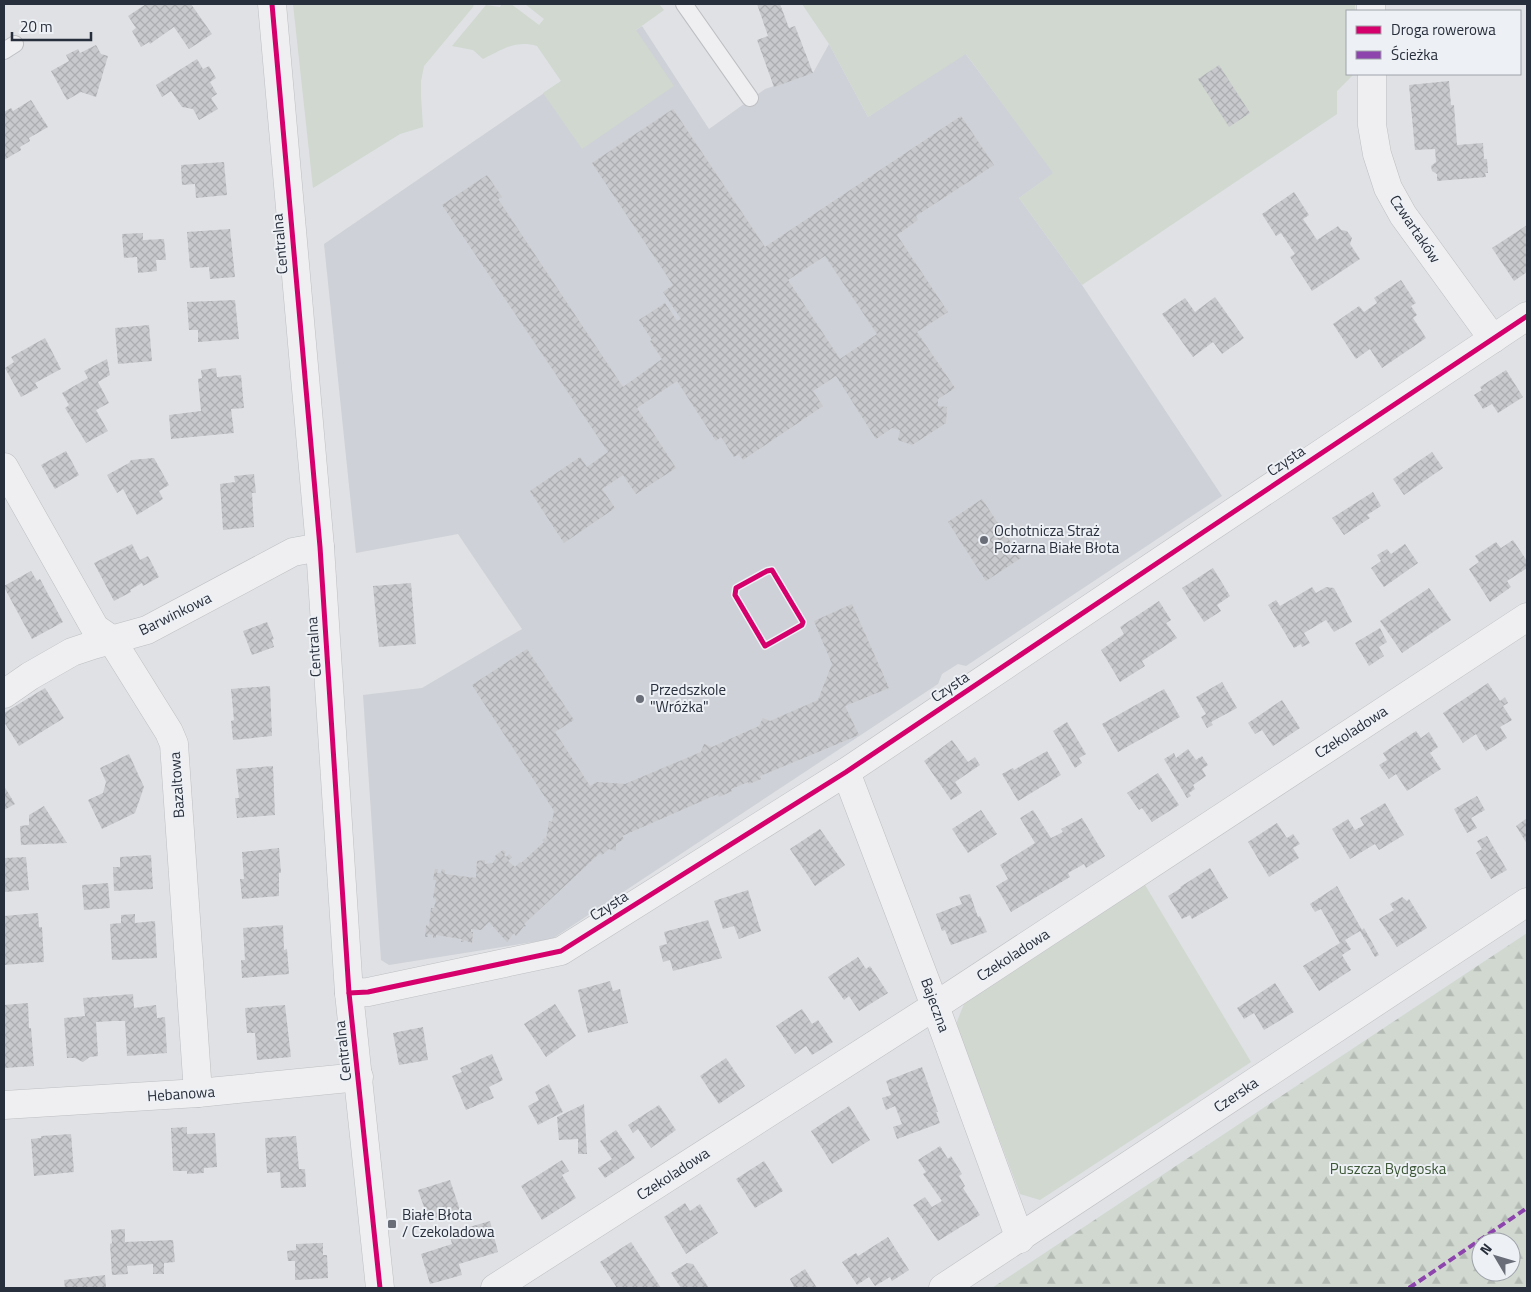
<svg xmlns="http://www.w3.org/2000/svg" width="1531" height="1292" font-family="'Titillium Web',sans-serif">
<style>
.built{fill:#ced1d7}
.green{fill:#d0d8d0}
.forest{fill:url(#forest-firs);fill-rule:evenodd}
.building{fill:url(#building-cross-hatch);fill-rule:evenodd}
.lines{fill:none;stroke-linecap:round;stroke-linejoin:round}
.service-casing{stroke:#bdbfc2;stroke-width:18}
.minor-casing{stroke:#bdbfc2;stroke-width:29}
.tertiary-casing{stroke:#bdbfc2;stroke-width:29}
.service{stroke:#efeff1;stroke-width:16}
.minor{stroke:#efeff1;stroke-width:28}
.tertiary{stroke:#efeff1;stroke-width:28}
.quiet{stroke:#8e44ad;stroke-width:4;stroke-dasharray:8 4;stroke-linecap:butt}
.cycleway-casing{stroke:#edf0f4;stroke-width:8}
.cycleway{stroke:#d6006c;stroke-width:5}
.poi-dot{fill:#686d77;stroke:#edf0f4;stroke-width:2}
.labels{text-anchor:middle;stroke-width:4;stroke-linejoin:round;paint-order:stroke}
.street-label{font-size:15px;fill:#282f3c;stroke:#edf0f4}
.poi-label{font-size:15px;fill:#282f3c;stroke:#edf0f4;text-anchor:start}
.park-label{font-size:15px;fill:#3c5736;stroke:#edf0f4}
</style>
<defs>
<pattern id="forest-firs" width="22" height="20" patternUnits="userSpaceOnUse" patternTransform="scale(1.25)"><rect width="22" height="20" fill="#d0d8d0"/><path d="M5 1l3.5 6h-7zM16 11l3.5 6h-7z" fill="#b3bab4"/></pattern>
<pattern id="building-cross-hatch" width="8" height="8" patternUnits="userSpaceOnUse" patternTransform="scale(1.25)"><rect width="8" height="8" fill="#c8c9cc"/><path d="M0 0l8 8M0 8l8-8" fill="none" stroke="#acadb0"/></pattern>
</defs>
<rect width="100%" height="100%" fill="#dfe1e4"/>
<!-- built -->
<path class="built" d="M642,26L709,129L765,89L813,73L829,44L868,117L965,53L1054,173L1019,198L1082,285L1222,496L966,666L958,664L942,674L938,684L552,939L389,965L381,960L363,695L422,688L522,629L458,534L356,553L324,244Z"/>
<!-- green -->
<g class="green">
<path d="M293,4H474L473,7L424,66L421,81V97L423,127L400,134L313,188Z"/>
<path d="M502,4H511L539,25L544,19L525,4H659L664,10L636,30L674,86L582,149L543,93L561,81L537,46C515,40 503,49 483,59L473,50L452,46L486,5L500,7Z"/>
<path d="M802,4H1355V11H1347V74H1354L1337,91V114L1082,285L1019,198L1053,173L966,54L868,117L829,44Z"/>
<path d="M1145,885L1251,1062L1040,1200L1020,1194L956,1024L964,1004Z"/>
</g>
<!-- forest -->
<path class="forest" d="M1527,933V1288H992ZM1481,1242H1511V1272H1481Z"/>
<!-- building -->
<g class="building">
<path d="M146,4H191L212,34L189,49L174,27L150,44L149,42L141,47L132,31L136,28L128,16Z"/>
<path d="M757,4H780L789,28L795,26L813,73L774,87L757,40L768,36Z"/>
<path d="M96,45L101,54L108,56L96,97L81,92L67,100L51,71L69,61L66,55L78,49L80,53Z"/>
<path d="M197,59L203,69L209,66L216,78L210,82L217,94L211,98L218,109L199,120L193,109L182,107L171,91L162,97L156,85Z"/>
<path d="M1219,65L1250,113L1229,127L1198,79Z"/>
<path d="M1449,81L1451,105H1454L1457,145L1483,143L1484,159H1487L1488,173H1485L1486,177L1437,181V174L1432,171L1431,166L1436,162L1435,149L1415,150L1409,85Z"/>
<path d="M31,100L48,127L29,138L30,141L20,147L21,150L4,160V112L11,108L13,111Z"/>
<path d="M673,109L765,247L961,116L994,165L916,216L918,220L897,235L948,312L917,332L955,388L938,399V406L947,407L946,423L912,445L898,440L900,430L892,428L876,439L836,376L813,391L823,406L743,460L739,454L734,457L721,437L716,441L677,381L637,408L676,468L636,494L623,475L602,489L615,508L564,543L530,491L580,457L587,467L608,452L442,205L487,175L502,197L498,199L623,387L662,359L650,341L652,340L639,320L665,303L677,321L681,319L663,292L673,285L592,163ZM825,256L877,334L840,359L788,280Z"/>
<path d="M224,162L227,195L196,198L195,184L182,185L181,165Z"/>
<path d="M1294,192L1309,215L1303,219L1317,240L1338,226L1341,230L1347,231L1352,238L1350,244L1360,259L1312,291L1290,257L1295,254L1281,233L1276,236L1262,214Z"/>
<path d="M1527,225V272L1514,281L1492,248Z"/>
<path d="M230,229L235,277L210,279L209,267L190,268L187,232Z"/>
<path d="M143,233V240L164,239L166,260H156L157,271L138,273L137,257L124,258L122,234Z"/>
<path d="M1401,280L1416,303L1411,306L1417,315L1413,318L1426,338L1382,368L1370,349L1356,359L1333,324L1359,306L1364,312L1377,303L1374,298Z"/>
<path d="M1215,297L1244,338L1222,354L1213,342L1193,357L1162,314L1185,298L1195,312Z"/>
<path d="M235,300L239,339L198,342V330H189L187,302Z"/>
<path d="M149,325L152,361L118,364L115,328Z"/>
<path d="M45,338L61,369L35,383L38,388L21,397L5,368L14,362L11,357Z"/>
<path d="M107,359L110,375L98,382L109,403L96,410L108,431L86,443L65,408L69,405L62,393L88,378L84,371Z"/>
<path d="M216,368L217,377L241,375L244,408L231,409L234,433L171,439L169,415L201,411L198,379L202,378L201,370Z"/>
<path d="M1506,370L1523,397L1498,413L1492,404L1483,409L1474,395L1482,390L1480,387Z"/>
<path d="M66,451L79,475L55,489L41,465Z"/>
<path d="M1432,452L1443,468L1404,495L1393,479Z"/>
<path d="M154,458L169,485L159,491L163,499L137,515L123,489L117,493L107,475L129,463L131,460Z"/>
<path d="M254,474L256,493H252L254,527L223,530L220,484L235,482L234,476Z"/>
<path d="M1373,492L1381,506L1367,515L1370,518L1344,535L1332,518Z"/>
<path d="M982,499L1021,558L986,581L948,522Z"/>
<path d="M1513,540L1527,561V568L1507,581L1511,587L1490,602L1469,569L1479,562L1475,556L1496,542L1501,548Z"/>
<path d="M132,544L140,560L148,556L159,577L143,586L142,583L130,590L131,592L114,601L94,563Z"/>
<path d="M1405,544L1418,563L1384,587L1371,568L1381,561L1377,555L1387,549L1391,554Z"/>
<path d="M1213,568L1230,596L1217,605L1221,611L1204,622L1182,588Z"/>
<path d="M31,571L37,581L40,579L63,622L32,639L4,587V586Z"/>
<path d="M411,583L416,644L379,647L373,586Z"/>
<path d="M1312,587L1316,593L1326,587L1334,588L1352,622L1334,632L1326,620L1304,633L1310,643L1302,647L1301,644L1294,648L1268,605L1276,600L1280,606Z"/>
<path d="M1429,588L1451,620L1402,653L1380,621Z"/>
<path d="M1159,601L1171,620L1166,623L1177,638L1142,661L1145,666L1120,682L1101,650L1124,634L1120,627Z"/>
<path d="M852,604L889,688L845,706L859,735L760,776L761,779L749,784L748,782L731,789L732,791L730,792L719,797L718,794L622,836L624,839L616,844V851L609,849L602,855L600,853L524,924L526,926L525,927L524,926L516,936L514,933L507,942L489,922L481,930L471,929V932H473L472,943L464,940V942H461L462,939L436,935V938H433V935L428,934V937H425L426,925L429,926L431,908H434L436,899L433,898L436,880H433L435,869H438L437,873H441L442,869L445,870V874L476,878L477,861L485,860V864L493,863L496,858L495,856L503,850L506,852L504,855L506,857L509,854L512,857L508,861L515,867L520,862L521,863L544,842L542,840L545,838L546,840L549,821L552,822L554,811L472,685L527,649L574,720L555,732L590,786L597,782L625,784L701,752L704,744L712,747L759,726L763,718L770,721L818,700L832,664L814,621Z"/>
<path d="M267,622L274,639L272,640L274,647L252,655L243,631Z"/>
<path d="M1380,628L1387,642L1379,647L1384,656L1369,666L1355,643Z"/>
<path d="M1222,682L1237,708L1211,722L1213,725L1207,728L1201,717L1206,714L1196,697Z"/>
<path d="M1488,683L1500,701L1505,697L1508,703L1503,706L1512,720L1500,727L1507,738L1486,751L1476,734L1463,743L1443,713Z"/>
<path d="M270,686L272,736L233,740L231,721L234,720L231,689Z"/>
<path d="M45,688L64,718L19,746L4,722V713Z"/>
<path d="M1164,689L1180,717L1118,752L1102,724Z"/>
<path d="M1282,700L1300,728L1273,746L1262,730L1255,734L1248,723Z"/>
<path d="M1067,722L1086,754L1079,758L1082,763L1075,768L1053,731Z"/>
<path d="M1416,731L1421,738L1429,732L1438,747L1430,753L1441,769L1407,791L1396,774L1389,779L1379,765L1387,760L1383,753Z"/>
<path d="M952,740L968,762L975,757L980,765L955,782L962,793L951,800L924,761Z"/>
<path d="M1188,749L1196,760L1202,756L1208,765L1202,769L1206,776L1193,785L1195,789L1189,793L1191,796L1187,798L1164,759L1174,753L1176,758Z"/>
<path d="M1047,751L1061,775L1018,801L1002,774L1013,768L1014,770Z"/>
<path d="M129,754L144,787L135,813L102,829L88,800L103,793L106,782L100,768Z"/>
<path d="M273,766L275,815L237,818L235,798H239L236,769Z"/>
<path d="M1158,773L1179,805L1152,822L1142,808L1139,810L1127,793Z"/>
<path d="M4,786L15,804L4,810Z"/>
<path d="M1477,796L1485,810L1471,818L1477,828L1467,833L1454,809Z"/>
<path d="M1385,803L1404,835L1379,850L1375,844L1350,859L1332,829L1348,819L1355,830L1364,825L1360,818Z"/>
<path d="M44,806L67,843L21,845L20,826L29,825V815Z"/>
<path d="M981,810L997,834L968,853L952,829Z"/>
<path d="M1033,810L1051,838L1063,832L1061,829L1082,818L1105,856L1086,868L1084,864L1068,873L1070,877L1011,912L996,886L1008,879L1000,865L1035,843L1020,818Z"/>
<path d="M1527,818V844L1516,826Z"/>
<path d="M1277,823L1287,838L1293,834L1300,844L1293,848L1299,858L1269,877L1248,842Z"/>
<path d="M820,829L845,865L815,886L790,849Z"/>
<path d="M1487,836L1507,870L1491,879L1476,853L1482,849L1477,841Z"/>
<path d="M279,848L281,873H279V896L242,899L240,879H244L242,852Z"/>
<path d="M151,855L153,889L114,891L113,867H120V857Z"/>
<path d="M26,857L29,890L4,892V858Z"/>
<path d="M1210,868L1228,898L1192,919L1190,915L1182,919L1168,896L1181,888L1180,887Z"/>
<path d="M108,883L110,908L84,910L82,885Z"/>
<path d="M1337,886L1362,930L1364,928L1379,955L1375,957L1360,931L1345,940L1351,949L1342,955L1351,970L1319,991L1303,966L1340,943L1321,909L1315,912L1310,904Z"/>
<path d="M748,890L761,931L739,939L734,926L723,929L714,901Z"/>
<path d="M970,894L978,917L980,916L987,932L951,945L945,930L942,931L936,914L962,904L959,897Z"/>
<path d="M1402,897L1407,901L1409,899L1427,928L1397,947L1379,919L1394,910L1390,904Z"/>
<path d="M38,913L39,927H42L44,962L4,965V916Z"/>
<path d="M135,914V923L155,921L157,958L112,960L110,924L121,923V915Z"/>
<path d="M708,920L722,958L673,971L670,960L663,962L659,946L667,944L664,932Z"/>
<path d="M283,925L284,950L287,949L289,974L242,978L241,960H245L243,928Z"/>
<path d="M858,957L866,969L870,966L888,993L859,1011L849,996L844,1000L828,977Z"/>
<path d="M610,981L613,991L620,989L628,1023L588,1033L578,990Z"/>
<path d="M1275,983L1294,1012L1264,1030L1254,1013L1244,1019L1237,1008Z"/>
<path d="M133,994L134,1008L156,1005L157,1018L165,1017L167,1053L127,1056L125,1021H113L96,1022L98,1056L90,1057L83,1062L75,1058H67L64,1018L85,1016L83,998Z"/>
<path d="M28,1003L29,1028H31L34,1066L4,1068V1005Z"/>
<path d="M555,1004L576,1036L546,1057L524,1024Z"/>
<path d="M285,1005L291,1057L257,1060L255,1033H247L245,1008Z"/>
<path d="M802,1009L812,1024L818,1020L833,1042L812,1055L806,1046L795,1054L776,1026Z"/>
<path d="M423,1027L428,1060L399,1065L393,1033Z"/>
<path d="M492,1054L503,1080L489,1087L494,1098L466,1110L452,1076L462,1072L460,1068Z"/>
<path d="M726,1058L745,1086L719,1104L700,1076Z"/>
<path d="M922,1067L938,1112H936L940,1123L897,1139L893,1127L902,1124L895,1106L886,1110L882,1098L891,1095L886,1081Z"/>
<path d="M549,1084L563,1112L538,1125L528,1106L539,1100L535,1092Z"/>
<path d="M584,1104L587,1154H578V1139L559,1140L557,1117Z"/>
<path d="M659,1105L676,1130L651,1148L638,1129L633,1133L628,1125Z"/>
<path d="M849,1106L870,1140L832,1164L811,1131Z"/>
<path d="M187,1127V1134L215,1133L217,1167L204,1168V1173L187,1174V1171H173L171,1128Z"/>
<path d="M616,1130L635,1158L605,1178L598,1168L612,1159L600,1141Z"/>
<path d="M71,1134L74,1172L34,1176L31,1139L41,1138V1136Z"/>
<path d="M296,1136L299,1169H305L306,1187L281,1188L280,1172L267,1173L265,1138Z"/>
<path d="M940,1146L948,1159L951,1156L962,1174L959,1176L965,1186L963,1188L980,1215L938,1241L913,1205L925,1197L932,1207L942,1201L923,1174L926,1172L918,1160Z"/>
<path d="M562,1160L569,1171L562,1175L576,1198L542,1220L521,1186Z"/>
<path d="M764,1161L783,1191L755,1208L736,1179Z"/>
<path d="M450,1180L460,1210L429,1221L418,1190Z"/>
<path d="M685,1203L690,1211L700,1204L718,1233L686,1254L664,1217Z"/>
<path d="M490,1221L498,1252L459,1264L462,1275L430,1284L421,1254L452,1244L449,1233Z"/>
<path d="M125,1229V1242L173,1240L175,1262L164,1263V1274H153V1264L127,1266L128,1274L112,1275L110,1244L112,1243L111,1230Z"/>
<path d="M888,1237L909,1270L892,1281L890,1277L875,1286L869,1277L857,1285L842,1262L856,1253L858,1256Z"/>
<path d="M631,1242L661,1288H617L600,1262Z"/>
<path d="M323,1243V1255H327L328,1278L295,1280V1261H288L287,1251L296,1250V1244Z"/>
<path d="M687,1263L693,1264L709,1288H681L671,1273Z"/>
<path d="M805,1269L817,1288H792L794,1287L790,1279Z"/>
<path d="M105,1275L106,1288H65L64,1280Z"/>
</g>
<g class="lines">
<!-- service casing -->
<g class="service-casing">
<g id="service">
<path d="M684,4L750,98"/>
<path d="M4,51L15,44"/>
</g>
</g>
<!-- minor casing -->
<g class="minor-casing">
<g id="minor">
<path d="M1371,4V11"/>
<path d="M1372,74V125L1377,154L1388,188L1403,215L1493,339"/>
<path d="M4,467L95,628L111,639L169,732L174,744L198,1093"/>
<path d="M4,694L30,676L72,652L93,645L147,630L293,552L320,547"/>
<path d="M846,772L935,1006L1020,1239"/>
<path d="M349,993L368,992L561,951L846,772L1202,533L1527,316"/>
<path d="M4,1105L198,1093L359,1077"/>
<path d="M495,1288L935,1006L1527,617"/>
<path d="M943,1288L1527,902"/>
</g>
</g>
<!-- tertiary casing -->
<g class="tertiary-casing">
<path id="tertiary" d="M272,4L320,547L349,993L380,1288"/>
</g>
<!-- service -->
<use href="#service" class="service"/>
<!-- minor -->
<use href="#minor" class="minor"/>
<!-- tertiary -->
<use href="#tertiary" class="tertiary"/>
<!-- quiet -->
<path class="quiet" d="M1409,1288L1527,1208"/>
<!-- cycleway casing -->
<g class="cycleway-casing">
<g id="cycleway">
<path d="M272,4L320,547L349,993L380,1288"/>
<path d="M772,570L803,622L802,625L765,646L735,595L736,588L767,571Z"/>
<path d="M349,993L368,992L561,951L846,772L1202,533L1527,316"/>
</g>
</g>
<!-- cycleway -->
<use href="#cycleway" class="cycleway"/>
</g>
<!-- markers -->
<g class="poi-dot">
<circle cx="984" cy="540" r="5"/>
<circle cx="640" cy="699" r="5"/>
<rect x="387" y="1219" width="10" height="10" rx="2.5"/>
</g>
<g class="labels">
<!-- street labels -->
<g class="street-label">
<text transform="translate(1415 229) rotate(56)" y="5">Czwartaków</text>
<text transform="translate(280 244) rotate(-95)" y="5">Centralna</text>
<text transform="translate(1286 461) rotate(-34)" y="5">Czysta</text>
<text transform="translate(175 614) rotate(-26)" y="5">Barwinkowa</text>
<text transform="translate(314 647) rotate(-94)" y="5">Centralna</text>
<text transform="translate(950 687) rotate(-34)" y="5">Czysta</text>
<text transform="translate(1351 732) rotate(-33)" y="5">Czekoladowa</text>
<text transform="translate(177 785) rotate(-94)" y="5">Bazaltowa</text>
<text transform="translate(609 906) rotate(-32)" y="5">Czysta</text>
<text transform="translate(1013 955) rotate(-33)" y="5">Czekoladowa</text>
<text transform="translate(935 1005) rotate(70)" y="5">Bajeczna</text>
<text transform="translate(343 1051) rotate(-96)" y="5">Centralna</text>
<text transform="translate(181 1094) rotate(-4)" y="5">Hebanowa</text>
<text transform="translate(1236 1095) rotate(-34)" y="5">Czerska</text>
<text transform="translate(673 1174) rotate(-33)" y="5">Czekoladowa</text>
</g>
<!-- poi labels -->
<g class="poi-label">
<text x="994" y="536">Ochotnicza Straż<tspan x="994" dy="17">Pożarna Białe Błota</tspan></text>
<text x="650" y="695">Przedszkole<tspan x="650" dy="17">"Wróżka"</tspan></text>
<text x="402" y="1220">Białe Błota<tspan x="402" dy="17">/ Czekoladowa</tspan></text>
</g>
<!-- park labels -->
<g class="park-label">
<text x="1388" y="1174">Puszcza Bydgoska</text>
</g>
</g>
<!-- border -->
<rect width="1531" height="1292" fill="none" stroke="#282f3c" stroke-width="10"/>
<!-- legend -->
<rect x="1346" y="10" width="175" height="65" fill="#edf0f4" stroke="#9ea3aa"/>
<rect x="1356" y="26" width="25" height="8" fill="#d6006c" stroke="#9ea3aa"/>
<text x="1391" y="35" font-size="15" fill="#282f3c">Droga rowerowa</text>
<rect x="1356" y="51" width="25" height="8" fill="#8e44ad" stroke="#9ea3aa"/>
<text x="1391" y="60" font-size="15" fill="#282f3c">Ścieżka</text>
<!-- north arrow -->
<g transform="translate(1496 1257) rotate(308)"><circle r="24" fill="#edf0f4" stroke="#9ea3aa"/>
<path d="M0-4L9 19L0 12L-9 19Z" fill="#686d77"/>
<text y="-8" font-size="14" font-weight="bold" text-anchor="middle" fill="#282f3c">N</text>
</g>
<!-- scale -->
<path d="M12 32v8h79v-8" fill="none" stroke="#282f3c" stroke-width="2.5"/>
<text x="20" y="32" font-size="15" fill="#282f3c" stroke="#edf0f4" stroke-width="4" paint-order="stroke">20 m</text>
</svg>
